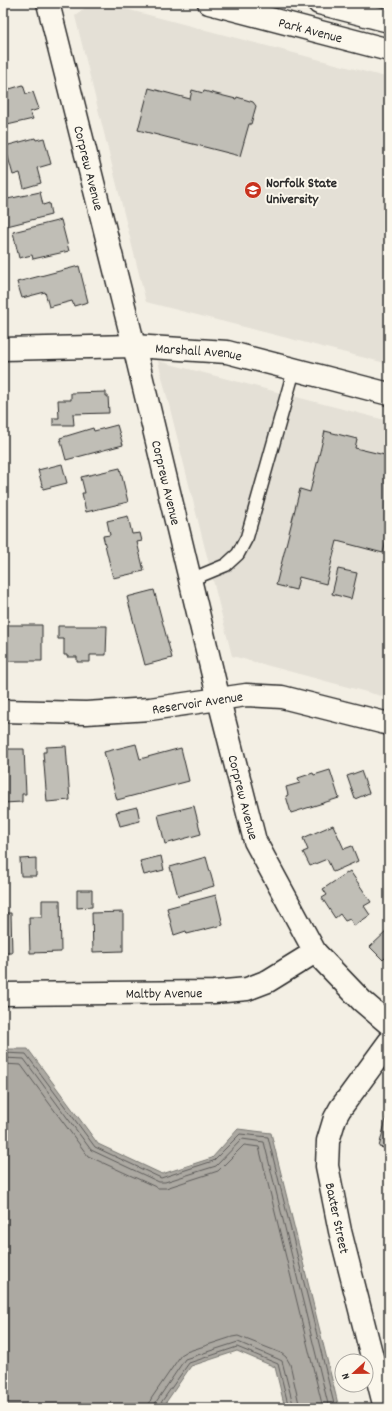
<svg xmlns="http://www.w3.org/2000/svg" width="392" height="1411" font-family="Dekko,sans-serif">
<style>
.built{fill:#e4e0d6}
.water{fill:#aca9a2;stroke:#787772}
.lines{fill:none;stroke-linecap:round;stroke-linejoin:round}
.shore{stroke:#5f5d5b;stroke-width:1}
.building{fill:#c0beb6;stroke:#2b2b2b}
.service-casing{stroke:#2b2b2b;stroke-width:15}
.minor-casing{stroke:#2b2b2b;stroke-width:25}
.secondary-casing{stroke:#2b2b2b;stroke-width:25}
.service{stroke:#fbf7ec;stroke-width:12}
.minor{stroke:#fbf7ec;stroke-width:22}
.secondary{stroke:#fbf7ec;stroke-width:22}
.labels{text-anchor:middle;stroke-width:4;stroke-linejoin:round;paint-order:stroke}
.street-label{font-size:14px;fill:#2b2b2b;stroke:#fbf7ec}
.poi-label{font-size:14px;font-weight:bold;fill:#2b2b2b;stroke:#fbf7ec;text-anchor:start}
</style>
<rect width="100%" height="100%" fill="#f3efe4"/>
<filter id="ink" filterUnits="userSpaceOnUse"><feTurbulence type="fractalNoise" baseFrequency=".025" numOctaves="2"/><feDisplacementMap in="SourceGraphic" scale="8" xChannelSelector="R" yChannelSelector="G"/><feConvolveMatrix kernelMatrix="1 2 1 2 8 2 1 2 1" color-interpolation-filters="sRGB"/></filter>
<g filter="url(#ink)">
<!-- built -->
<g class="built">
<path d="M91,3H103L389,78V364L146,302L75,16Z"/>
<path d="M158,361L389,421V698L232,656Z"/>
</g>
<!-- water -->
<path class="water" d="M3,1049H28L98,1144L162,1174L212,1158L238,1129L271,1133L339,1408H285L275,1367L237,1351L191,1366L162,1408H3Z"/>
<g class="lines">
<!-- shore -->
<g class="shore">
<path d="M3,1053L26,1054L95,1147L161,1178L213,1161L240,1134L268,1137L335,1408"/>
<path d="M3,1058L24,1059L91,1150L159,1182H165L216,1166L242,1139L264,1142L329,1408"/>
<path d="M3,1064L21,1065L88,1156L158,1188H166L218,1171L244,1145L259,1147L323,1408"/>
<path d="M148,1408L151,1399L181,1355L186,1352L232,1337L238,1336L281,1353L286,1357L290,1364L300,1408"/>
<path d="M154,1408L156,1402L185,1359L238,1342L278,1359L282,1361L294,1408"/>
<path d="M159,1408L160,1404L189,1363L237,1347L278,1364L289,1408"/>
</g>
</g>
<!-- building -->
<g class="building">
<path d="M23,85L26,94L33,92L39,109L30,112L33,119L3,126V91Z"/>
<path d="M149,88L190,99L192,90L203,93L204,91L236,99L237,97L253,102L256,106L251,124H249L240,156L138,130Z"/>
<path d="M35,138L36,140L44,138L51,164L37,168L41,183L24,188L20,173L13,175L5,146Z"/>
<path d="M40,192L43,205L49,203L51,215L3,227V200Z"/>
<path d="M61,220L69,251L33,259L32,255L19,258L13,232Z"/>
<path d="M79,266L88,302L74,306L72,301L49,307L45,292L22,298L17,282Z"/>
<path d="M106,392V396H108L109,413L73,414L74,425H53V418H59L58,400H71V393Z"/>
<path d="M117,425L123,445L66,460L60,438L93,428L94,431Z"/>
<path d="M325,431L357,439L355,448L389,456V529L383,553L337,541L326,584L299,577L296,590L276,585L300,489L310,492Z"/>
<path d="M62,464L67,483L43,489L38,470Z"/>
<path d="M120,468L128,502L86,512L82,493H85L81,477Z"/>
<path d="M128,516L132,534L140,533L142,541L137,542L144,571L113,578L103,536L110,535L107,521Z"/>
<path d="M338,569L357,573L351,599L332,594Z"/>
<rect x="3" y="570" width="2" height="28"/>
<path d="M154,590L172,658L145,665L127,597Z"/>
<path d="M4,625H42V661H5Z"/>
<path d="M58,626H107L106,655H90V662H77V657H67V655H64V639H58Z"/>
<path d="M136,744L140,759L181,748L189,781L117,800L104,752Z"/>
<path d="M66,746L70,800L47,802L43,752H46V747Z"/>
<path d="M3,749H24L26,794H22V802L4,803Z"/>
<path d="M330,770L339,798L291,813L286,796L288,795L286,787L300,783L298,778L313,773L314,775Z"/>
<path d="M361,771L369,793L355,799L347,776Z"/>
<path d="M194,806L201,834L165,844L158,815Z"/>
<path d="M137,807L140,821L120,826L116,812Z"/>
<path d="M333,825L344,849L352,846L358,861L333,872L327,859L310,866L303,852L308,850L303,838Z"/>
<path d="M161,856L164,870L144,875L140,861Z"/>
<path d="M206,857L214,886L178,896L170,867Z"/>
<path d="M36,858V876H21L20,859Z"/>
<path d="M350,871L371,902L364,906L370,915L354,926L350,919L345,921L340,914L335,918L322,898L327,895L323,889Z"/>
<path d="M77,890H92V907L77,908Z"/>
<path d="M216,895L223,925L187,934L186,931L174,935L167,908Z"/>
<path d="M42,900H60L61,952L30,953L29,917H42Z"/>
<path d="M123,912V951L93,952L92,913Z"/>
<path d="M3,913H11L12,953H3Z"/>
<path d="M389,929V958L387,956L383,960L370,947Z"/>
<path d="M386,1119L389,1120V1149L379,1147Z"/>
</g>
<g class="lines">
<!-- service casing -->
<g class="service-casing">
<path id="service" d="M190,580L226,565L238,554L247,537L294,370"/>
</g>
<!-- minor casing -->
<g class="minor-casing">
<g id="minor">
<path id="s1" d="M48,3L134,346L219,700L255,841L315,952L362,1001L389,1024"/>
<path id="s2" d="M3,349L134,346L227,352L389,394"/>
<path id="s3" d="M3,711L86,713L150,709L246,695L282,697L389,724"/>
<path id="s4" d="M3,994L214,992L247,989L268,981L315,952"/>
<path d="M385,1408L340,1231L327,1166L328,1141L335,1118L340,1109L389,1042"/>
</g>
</g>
<!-- secondary casing -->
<g class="secondary-casing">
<g id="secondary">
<path id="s5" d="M209,3L389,50"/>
<path d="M319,3L389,21"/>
</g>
</g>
<!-- service -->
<use href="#service" class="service"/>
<!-- minor -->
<use href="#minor" class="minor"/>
<!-- secondary -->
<use href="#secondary" class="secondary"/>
</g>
</g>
<!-- icons -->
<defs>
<g id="university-disc" transform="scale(0.9)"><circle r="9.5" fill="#c8321e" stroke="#fbf7ec"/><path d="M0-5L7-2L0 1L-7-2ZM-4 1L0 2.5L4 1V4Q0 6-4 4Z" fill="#fff"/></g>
</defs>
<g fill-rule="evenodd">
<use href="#university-disc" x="253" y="190"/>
</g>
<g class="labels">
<!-- street labels -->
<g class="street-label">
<text dy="5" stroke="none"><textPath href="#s5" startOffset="105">Park Avenue</textPath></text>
<text dy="5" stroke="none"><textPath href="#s1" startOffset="170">Corprew Avenue</textPath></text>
<text dy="5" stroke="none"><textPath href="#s2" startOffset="196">Marshall Avenue</textPath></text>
<text dy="5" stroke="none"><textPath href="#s1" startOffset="494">Corprew Avenue</textPath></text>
<text dy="5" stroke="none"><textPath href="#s3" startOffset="195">Reservoir Avenue</textPath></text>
<text dy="5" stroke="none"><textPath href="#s1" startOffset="818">Corprew Avenue</textPath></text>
<text dy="5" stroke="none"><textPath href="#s4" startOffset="161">Maltby Avenue</textPath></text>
<text transform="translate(338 1218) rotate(78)" y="5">Baxter Street</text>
</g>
<!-- poi labels -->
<g class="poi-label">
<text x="266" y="187">Norfolk State<tspan x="266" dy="16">University</tspan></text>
</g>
</g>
<!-- margin -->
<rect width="392" height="1411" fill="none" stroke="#fbf7ec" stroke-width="16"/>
<rect x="8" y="8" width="376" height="1395" fill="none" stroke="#2b2b2b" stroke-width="1.5" filter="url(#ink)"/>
<!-- north arrow -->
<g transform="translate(354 1373) rotate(248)"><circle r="19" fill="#fbf7ec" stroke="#a8a59f"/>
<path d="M0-3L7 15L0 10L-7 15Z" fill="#c8321e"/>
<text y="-6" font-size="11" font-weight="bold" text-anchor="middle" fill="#2b2b2b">N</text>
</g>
</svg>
